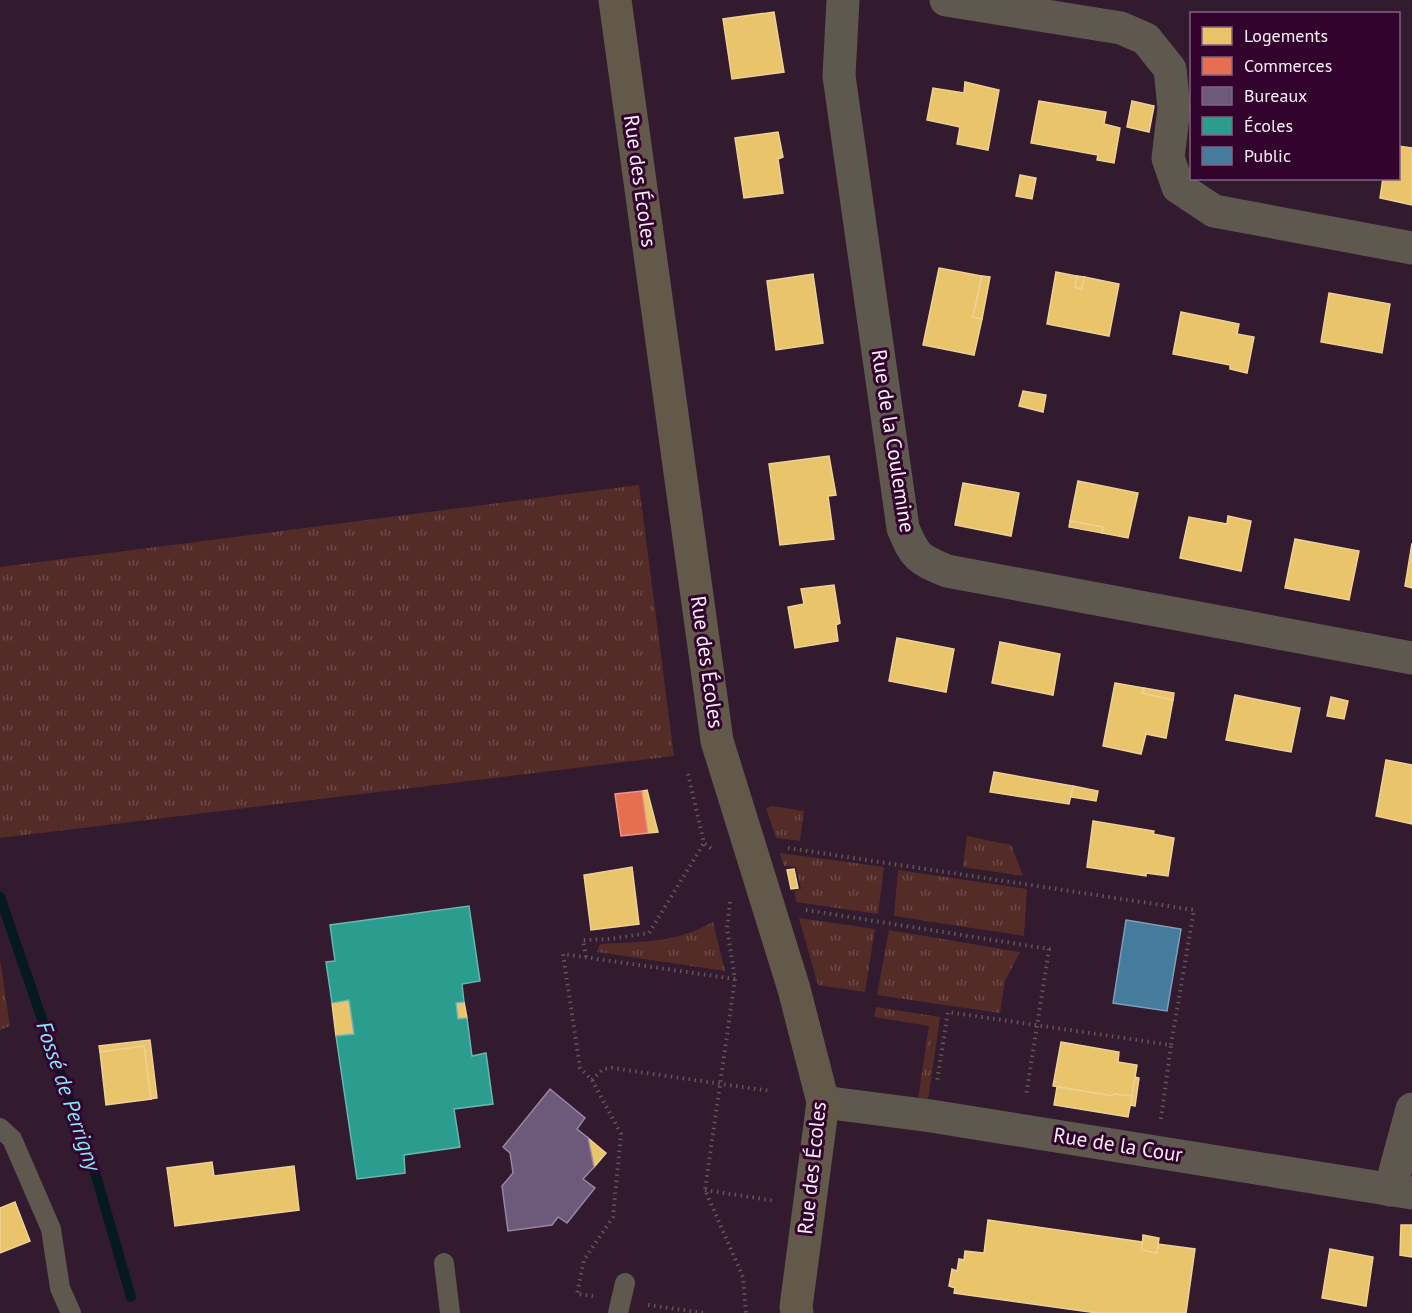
<svg xmlns="http://www.w3.org/2000/svg" width="1412" height="1313" font-family="'PT Sans',sans-serif">
<style>
.grass{fill:url(#grass-tufts)}
.homes{fill:#e9c46a;stroke:#eed195;stroke-width:1.5}
.shops{fill:#e76f51;stroke:#ed9583;stroke-width:1.5}
.offices{fill:#6d597a;stroke:#9886a0;stroke-width:1.5}
.schools{fill:#2a9d8f;stroke:#69b6af;stroke-width:1.5}
.public{fill:#457b9d;stroke:#7c9eb9;stroke-width:1.5}
.lines{fill:none;stroke-linecap:round;stroke-linejoin:round}
.stream{stroke:#041a20;stroke-width:10}
.path{stroke:#615755;stroke-width:4;stroke-dasharray:1.5 4.5;stroke-linecap:butt}
.service{stroke:#5f584e;stroke-width:20}
.minor{stroke:#5f584e;stroke-width:33}
.secondary{stroke:#62594a;stroke-width:33}
.labels{text-anchor:middle;stroke-width:6;stroke-linejoin:round;paint-order:stroke}
.street-label{font-size:21px;fill:#fbeff9;stroke:#32042d}
.water-label{font-size:22px;font-style:italic;fill:#86e9fe;stroke:#32042d}
</style>
<defs>
<pattern id="grass-tufts" width="24" height="20" patternUnits="userSpaceOnUse" patternTransform="scale(1.5)"><rect width="24" height="20" fill="#532c28"/><path d="M3 7l-1-3M5 7V3M7 7l1-3M15 17l-1-3M17 17v-4M19 17l1-3" fill="none" stroke="#6d4b48"/></pattern>
</defs>
<rect width="100%" height="100%" fill="#321a2f"/>
<!-- grass -->
<g class="grass">
<path d="M639,485L674,756L0,838V567Z"/>
<path d="M772,806L804,811L800,841L776,838L766,808Z"/>
<path d="M967,836L1011,845L1023,876L963,867Z"/>
<path d="M780,853L884,867L878,914L796,902L795,891L801,889L796,867L784,866Z"/>
<path d="M898,870L1027,889L1024,936L894,916Z"/>
<path d="M799,918L875,929L865,992L818,985Z"/>
<path d="M713,922L725,971L597,952L600,944C644,941 673,944 713,922Z"/>
<path d="M889,930L1020,952L1005,981L1000,1013L877,995Z"/>
<path d="M0,960L10,1026L0,1030Z"/>
<path d="M876,1007L940,1017L928,1100L918,1099L929,1026L874,1017Z"/>
</g>
<!-- homes -->
<g class="homes">
<path d="M774,12L784,72L732,79L723,19Z"/>
<path d="M965,82L999,90L988,150L957,144L960,127L927,120L933,88L964,93Z"/>
<path d="M1039,101L1106,112L1104,124L1120,128L1114,163L1097,160L1098,155L1031,143Z"/>
<path d="M1132,101L1154,106L1149,132L1127,127Z"/>
<path d="M778,132L783,157L778,159L783,193L744,198L735,138Z"/>
<path d="M1398,146L1412,148V205L1380,198L1383,178H1398Z"/>
<path d="M1020,175L1036,178L1032,199L1016,196Z"/>
<path d="M939,268L982,276L973,317L982,319L974,355L923,345Z"/>
<path d="M1056,272L1077,276L1075,287L1082,289L1084,277L1119,284L1109,336L1047,324Z"/>
<path d="M813,274L823,343L776,350L767,281Z"/>
<path d="M982,276L990,277L982,319L973,317Z"/>
<path d="M1077,276L1084,277L1082,289L1075,287Z"/>
<path d="M1329,293L1390,304L1382,353L1321,342Z"/>
<path d="M1181,312L1239,324L1237,334L1254,337L1247,373L1230,369V365L1173,354Z"/>
<path d="M1023,391L1046,395L1043,412L1019,406Z"/>
<path d="M829,456L836,495L828,496L834,539L780,545L769,464Z"/>
<path d="M1078,481L1138,493L1128,538L1102,533L1103,527L1070,521Z"/>
<path d="M963,483L1019,493L1011,536L955,525Z"/>
<path d="M1228,516L1251,521L1241,571L1180,558L1189,517L1227,524Z"/>
<path d="M1070,521L1103,527L1102,533L1069,527Z"/>
<path d="M1295,539L1359,551L1349,600L1285,588Z"/>
<path d="M1412,543V588L1405,586Z"/>
<path d="M834,585L840,623L836,625L838,641L795,648L788,607L804,604L801,589Z"/>
<path d="M897,638L954,649L946,692L889,681Z"/>
<path d="M1000,642L1060,654L1053,695L992,683Z"/>
<path d="M1115,683L1144,688L1142,693L1173,700L1166,738L1146,734L1141,754L1103,746Z"/>
<path d="M1144,688L1174,693L1173,700L1142,693Z"/>
<path d="M1235,695L1300,708L1291,752L1226,740Z"/>
<path d="M1331,697L1348,701L1344,719L1327,716Z"/>
<path d="M1386,760L1412,765V824L1376,816Z"/>
<path d="M994,772L1073,786L1069,804L990,792Z"/>
<path d="M1073,786L1098,791L1096,801L1071,797Z"/>
<path d="M647,790L658,832L648,833L642,791Z"/>
<path d="M1093,821L1154,831L1153,834L1174,838L1168,876L1146,873V876L1087,867Z"/>
<path d="M632,867L639,924L591,930L584,875Z"/>
<path d="M794,869L798,888L791,889L787,870Z"/>
<path d="M349,1000L354,1034L336,1036L332,1003Z"/>
<path d="M464,1002L467,1018L458,1019L456,1003Z"/>
<path d="M150,1040L157,1098L151,1099L144,1046L100,1052L99,1046Z"/>
<path d="M1061,1042L1119,1052L1118,1062L1137,1065L1132,1096L1114,1094L1113,1096L1053,1086Z"/>
<path d="M144,1046L151,1099L106,1105L100,1052Z"/>
<path d="M1135,1077L1139,1078L1135,1106L1130,1105Z"/>
<path d="M1057,1087L1113,1096L1114,1094L1132,1096L1128,1117L1054,1105Z"/>
<path d="M588,1138L606,1153L594,1167Z"/>
<path d="M212,1162L214,1176L294,1166L299,1210L175,1226L167,1168Z"/>
<path d="M15,1202L30,1241L0,1253V1208Z"/>
<path d="M988,1220L1142,1242V1250L1157,1253L1158,1244L1195,1249L1186,1313H1097L954,1293L955,1288L949,1286L952,1269L957,1271L959,1259L964,1260L965,1251L984,1253Z"/>
<path d="M1401,1225H1412V1257L1400,1255Z"/>
<path d="M1143,1235L1159,1238L1157,1253L1142,1250Z"/>
<path d="M1330,1249L1373,1257L1366,1306L1322,1298Z"/>
</g>
<!-- shops -->
<path class="shops" d="M642,791L648,833L621,836L615,794Z"/>
<!-- offices -->
<path class="offices" d="M550,1089L585,1118L577,1129L588,1138L594,1167L583,1179L595,1188L567,1223L558,1217L552,1225L508,1231L502,1186L513,1173L510,1153L503,1147Z"/>
<!-- schools -->
<path class="schools" d="M469,906L480,981L462,984L464,1002L456,1003L458,1019L467,1018L472,1056L486,1053L493,1104L454,1109L460,1147L404,1155L405,1173L357,1179L336,1036L354,1034L349,1000L332,1003L326,962L335,961L330,925Z"/>
<!-- public -->
<path class="public" d="M1126,920L1181,929L1167,1011L1113,1003Z"/>
<g class="lines">
<!-- stream -->
<path class="stream" d="M0,897L97,1179L131,1297"/>
<!-- path -->
<g class="path">
<path d="M688,774L704,843L713,850"/>
<path d="M788,848L1194,910L1171,1045L948,1012L937,1081"/>
<path d="M730,902L727,928L735,979L705,1190L743,1277L746,1313"/>
<path d="M806,910L1049,949L1026,1096"/>
<path d="M586,957L583,940L610,939L649,933L704,843"/>
<path d="M735,979L563,954L580,1068L592,1080L603,1069L612,1068L770,1091"/>
<path d="M592,1080L621,1134L613,1217L584,1260L577,1294L593,1296"/>
<path d="M1161,1119L1171,1045"/>
<path d="M705,1190L776,1201"/>
<path d="M648,1305L704,1313"/>
</g>
<!-- service -->
<g class="service">
<path d="M0,1128L12,1139L51,1229L60,1288L71,1313"/>
<path d="M444,1263L450,1313"/>
<path d="M618,1313L625,1283"/>
</g>
<!-- minor -->
<g class="minor">
<path d="M843,0L839,76L903,528C915,557 918,559 947,571L1412,658"/>
<path d="M946,0L1121,28L1146,39L1170,69L1174,108L1168,158L1178,187L1214,211L1412,248"/>
<path d="M823,1102L931,1116L1412,1193"/>
<path d="M1390,1190L1412,1109"/>
</g>
<!-- secondary -->
<path class="secondary" d="M615,0L717,741L794,989L823,1102L796,1307L797,1313"/>
</g>
<g class="labels">
<!-- street labels -->
<g class="street-label">
<text transform="translate(640 181) rotate(82)" y="7">Rue des Écoles</text>
<text transform="translate(893 441) rotate(81)" y="7">Rue de la Coulemine</text>
<text transform="translate(707 662) rotate(82)" y="7">Rue des Écoles</text>
<text transform="translate(1118 1145) rotate(9)" y="7">Rue de la Cour</text>
<text transform="translate(812 1168) rotate(-84)" y="7">Rue des Écoles</text>
</g>
<!-- water labels -->
<g class="water-label">
<text transform="translate(69 1096) rotate(71)" y="8">Fossé de Perrigny</text>
</g>
</g>
<!-- legend -->
<rect x="1190" y="12" width="210" height="168" fill="#32042d" stroke="#82627f" stroke-width="1.5"/>
<rect x="1202" y="27" width="30" height="18" fill="#e9c46a" stroke="#82627f" stroke-width="1.5"/>
<text x="1244" y="42" font-size="18" fill="#fbeff9">Logements</text>
<rect x="1202" y="57" width="30" height="18" fill="#e76f51" stroke="#82627f" stroke-width="1.5"/>
<text x="1244" y="72" font-size="18" fill="#fbeff9">Commerces</text>
<rect x="1202" y="87" width="30" height="18" fill="#6d597a" stroke="#82627f" stroke-width="1.5"/>
<text x="1244" y="102" font-size="18" fill="#fbeff9">Bureaux</text>
<rect x="1202" y="117" width="30" height="18" fill="#2a9d8f" stroke="#82627f" stroke-width="1.5"/>
<text x="1244" y="132" font-size="18" fill="#fbeff9">Écoles</text>
<rect x="1202" y="147" width="30" height="18" fill="#457b9d" stroke="#82627f" stroke-width="1.5"/>
<text x="1244" y="162" font-size="18" fill="#fbeff9">Public</text>
</svg>
